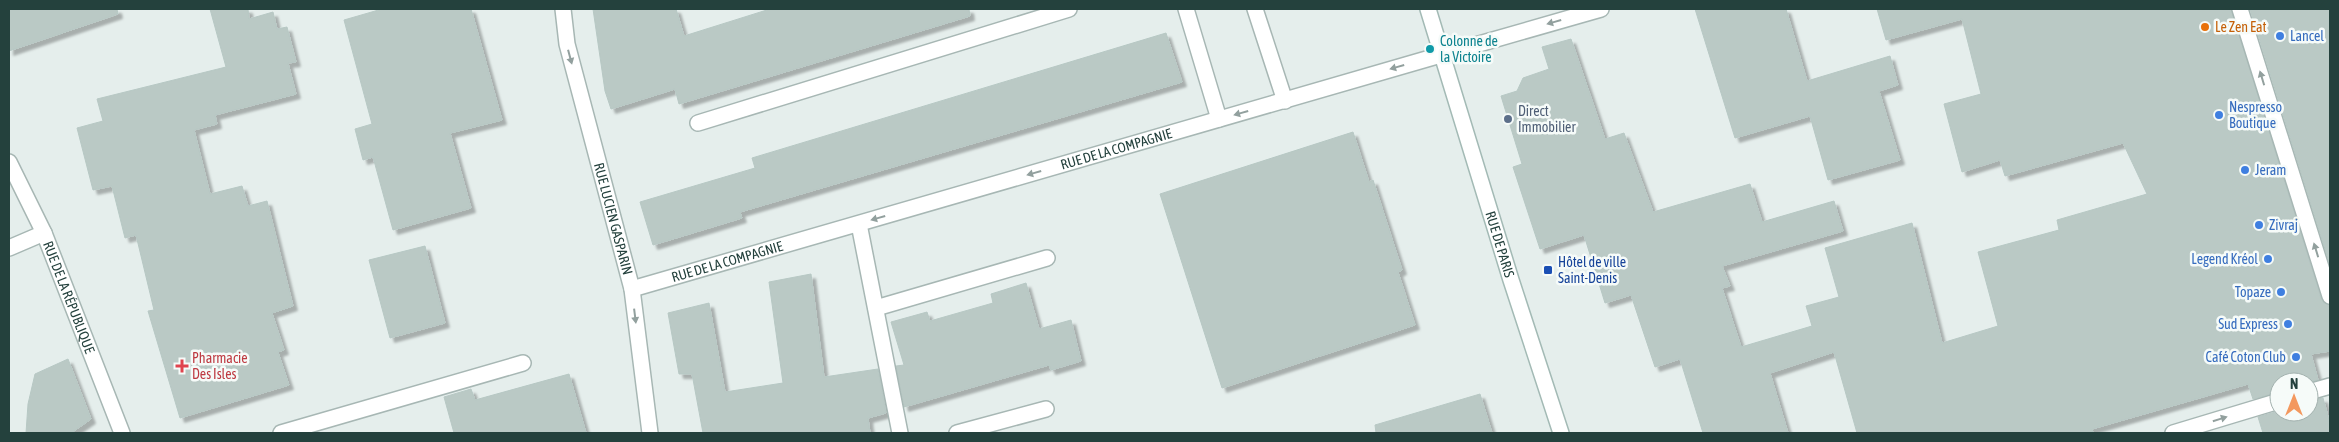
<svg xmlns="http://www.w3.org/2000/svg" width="2339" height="442" font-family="'Asap Condensed',sans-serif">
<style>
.building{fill:#bac9c5;stroke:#b7c8c4;filter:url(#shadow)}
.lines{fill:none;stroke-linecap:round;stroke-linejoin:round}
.service-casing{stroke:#a7b7b4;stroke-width:18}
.minor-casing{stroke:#a7b7b4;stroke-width:18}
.tertiary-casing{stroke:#a7b7b4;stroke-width:18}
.secondary-casing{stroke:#a3bab5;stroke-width:18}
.service{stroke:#fff;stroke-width:15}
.minor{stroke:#fff;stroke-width:15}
.tertiary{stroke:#fff;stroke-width:15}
.secondary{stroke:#fff;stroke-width:15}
.oneway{fill:#92a09e}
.food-dot{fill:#e8710a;stroke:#f6fbf9;stroke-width:2}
.shop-dot{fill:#3f7fe0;stroke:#f6fbf9;stroke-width:2}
.culture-dot{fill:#0f9aa8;stroke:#f6fbf9;stroke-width:2}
.service-dot{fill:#5c6f8a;stroke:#f6fbf9;stroke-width:2}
.transit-dot{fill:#1a4fb4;stroke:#f6fbf9;stroke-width:2}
.health-dot{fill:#e0444e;stroke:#f6fbf9;stroke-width:2}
.labels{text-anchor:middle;stroke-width:5;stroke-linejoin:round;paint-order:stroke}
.food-label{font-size:14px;fill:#c56008;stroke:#f6fbf9;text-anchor:start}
.shop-label{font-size:14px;fill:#366cbe;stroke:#f6fbf9;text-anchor:start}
.culture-label{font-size:14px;fill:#0d838f;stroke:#f6fbf9;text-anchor:start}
.service-label{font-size:14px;fill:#4e5e75;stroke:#f6fbf9;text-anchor:start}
.street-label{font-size:14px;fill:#24413d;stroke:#f6fbf9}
.transit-label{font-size:14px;fill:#164399;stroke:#f6fbf9;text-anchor:start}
.health-label{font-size:14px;fill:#be3a42;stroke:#f6fbf9;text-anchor:start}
</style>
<defs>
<filter id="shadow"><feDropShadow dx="4.5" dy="4.5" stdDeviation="1" flood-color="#0004"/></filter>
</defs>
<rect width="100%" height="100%" fill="#e5eeec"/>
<!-- building -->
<g class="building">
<path d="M9,9H117L118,14L9,51Z"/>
<path d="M210,9H248L249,19L273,12L277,29L287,27L296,62L288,63L296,94L215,115L217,124L194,130L210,194L242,186L248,206L267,201L293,306L272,313L284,350L278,352L289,385L180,418L148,311L154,310L136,235L125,238L112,186L93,190L77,128L103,121L97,99L226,67Z"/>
<path d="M382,9H471L502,120L450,133L471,208L393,230L373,157L363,160L355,129L372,124L344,20Z"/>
<path d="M593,9H676L684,36L770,9H969L970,16L679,104L675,89L611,109L605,91Z"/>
<path d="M1695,9H1786L1807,81L1890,56L1898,85L1879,91L1900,160L1828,180L1810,116L1735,138Z"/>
<path d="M1877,9H2231L2321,299L2324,303L2330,305V351L2311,354L2318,380L2309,382H2279V392L2253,399L2248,384L2092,429L2093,433H1857L1834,352L1770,373L1788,433H1703L1680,359L1655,367L1631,295L1605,303L1584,235L1540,249L1513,167L1522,164L1501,96L1517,91L1523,78L1549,69L1542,47L1571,39L1605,139L1624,133L1653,212L1750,184L1762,222L1834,201L1843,231L1722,266L1730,286L1722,288L1741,347L1812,326L1806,306L1839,297L1825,248L1912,223L1942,343L1998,326L1978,252L2059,230L2057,220L2147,194L2123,143L2005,176L2000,160L1962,172L1944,104L1981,94L1962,19L1886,40Z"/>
<path d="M2250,9H2330V265Z"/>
<path d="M1166,33L1182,82L740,212L742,218L653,245L640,202L755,168L752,158Z"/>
<path d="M1353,132L1369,182L1373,180L1402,270L1398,272L1415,325L1222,388L1160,194Z"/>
<path d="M425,246L445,323L390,338L369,260Z"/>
<path d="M811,274L824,377L878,369L886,413L868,418L870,433H703L692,374H679L668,313L709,303L725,392L783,383L769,282Z"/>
<path d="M1026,283L1039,329L1071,320L1081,361L1051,370L1049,365L904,407L896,366L904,365L891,322L927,312L930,321L993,303L991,294Z"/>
<path d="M68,359L91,419L71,433H26L28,404L35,374Z"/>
<path d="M569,374L586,433H454L444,397L471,389L475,400Z"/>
<path d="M1480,394L1492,433H1376L1375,425Z"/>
<path d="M2323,398L2330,424V433H2263L2258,417L2279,411L2309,412V401Z"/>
</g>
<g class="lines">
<!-- service casing -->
<g class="service-casing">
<g id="service">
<path d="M1186,9L1219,119"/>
<path d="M1255,9L1285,101"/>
<path d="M698,123L1069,9"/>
<path d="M859,224L900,433"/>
<path d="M876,308L1047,258"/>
<path d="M281,433L523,363"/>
<path d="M957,433L1046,409"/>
</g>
</g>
<!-- minor casing -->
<g class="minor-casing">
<g id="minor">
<path d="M2240,9L2330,296"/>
<path id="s1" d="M9,162L44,233L122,433"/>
<path d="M9,248L44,233"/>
<path id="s2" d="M632,289L1444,54"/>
</g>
</g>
<!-- tertiary casing -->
<g class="tertiary-casing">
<g id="tertiary">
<path id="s3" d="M563,9L567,44L632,289L650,433"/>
<path d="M1444,54L1601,9"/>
<path d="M2309,392L2330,386"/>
<path d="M2173,433L2279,401"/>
</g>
</g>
<!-- secondary casing -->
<g class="secondary-casing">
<g id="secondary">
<path id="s4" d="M1428,9L1511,280L1561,433"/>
</g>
</g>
<!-- service -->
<use href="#service" class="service"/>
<!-- minor -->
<use href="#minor" class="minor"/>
<!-- tertiary -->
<use href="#tertiary" class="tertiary"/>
<!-- secondary -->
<use href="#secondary" class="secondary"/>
</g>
<!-- one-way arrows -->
<defs><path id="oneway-solid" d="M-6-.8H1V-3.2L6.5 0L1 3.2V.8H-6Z" transform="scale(1.25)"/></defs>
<g class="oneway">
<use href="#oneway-solid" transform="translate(1554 22) rotate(164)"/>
<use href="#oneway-solid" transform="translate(570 57) rotate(75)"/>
<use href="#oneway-solid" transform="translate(1397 67) rotate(164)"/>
<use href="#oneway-solid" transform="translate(2262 78) rotate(-107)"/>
<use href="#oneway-solid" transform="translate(1241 113) rotate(164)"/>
<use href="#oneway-solid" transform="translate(1034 173) rotate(164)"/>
<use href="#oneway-solid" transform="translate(878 218) rotate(164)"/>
<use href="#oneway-solid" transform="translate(2316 250) rotate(-107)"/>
<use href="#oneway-solid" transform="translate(635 316) rotate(83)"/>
<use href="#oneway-solid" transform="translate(2220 419) rotate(-17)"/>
</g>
<!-- markers -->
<circle class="food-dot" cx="2205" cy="27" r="5"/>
<g class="shop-dot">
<circle cx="2280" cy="36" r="5"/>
<circle cx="2219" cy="115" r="5"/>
<circle cx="2245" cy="170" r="5"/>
<circle cx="2259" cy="225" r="5"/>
<circle cx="2268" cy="259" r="5"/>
<circle cx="2281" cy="292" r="5"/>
<circle cx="2288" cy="324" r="5"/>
<circle cx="2296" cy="357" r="5"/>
</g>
<circle class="culture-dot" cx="1430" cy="49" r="5"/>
<circle class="service-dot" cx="1508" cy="119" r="5"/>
<rect class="transit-dot" x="1543" y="265" width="10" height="10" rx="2.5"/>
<path class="health-dot" d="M179.5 358.5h5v5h5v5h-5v5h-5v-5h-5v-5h5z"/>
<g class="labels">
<!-- food labels -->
<g class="food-label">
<text x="2215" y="32">Le Zen Eat</text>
</g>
<!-- shop labels -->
<g class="shop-label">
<text x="2290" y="41">Lancel</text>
<text x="2229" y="112">Nespresso<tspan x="2229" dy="16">Boutique</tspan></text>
<text x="2255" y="175">Jeram</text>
<text x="2269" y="230">Zivraj</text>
<text x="2258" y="264" text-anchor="end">Legend Kréol</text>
<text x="2271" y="297" text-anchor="end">Topaze</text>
<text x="2278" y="329" text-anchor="end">Sud Express</text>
<text x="2286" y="362" text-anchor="end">Café Coton Club</text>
</g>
<!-- culture labels -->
<g class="culture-label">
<text x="1440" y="46">Colonne de<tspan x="1440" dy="16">la Victoire</tspan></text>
</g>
<!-- service labels -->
<g class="service-label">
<text x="1518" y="116">Direct<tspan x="1518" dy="16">Immobilier</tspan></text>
</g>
<!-- street labels -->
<g class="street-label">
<text dy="5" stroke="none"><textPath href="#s2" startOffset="504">RUE DE LA COMPAGNIE</textPath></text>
<text dy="5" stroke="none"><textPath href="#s3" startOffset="216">RUE LUCIEN GASPARIN</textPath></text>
<text dy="5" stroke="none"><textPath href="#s4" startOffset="246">RUE DE PARIS</textPath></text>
<text dy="5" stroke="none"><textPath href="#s2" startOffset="99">RUE DE LA COMPAGNIE</textPath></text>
<text dy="5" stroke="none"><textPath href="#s1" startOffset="148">RUE DE LA RÉPUBLIQUE</textPath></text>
</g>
<!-- transit labels -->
<g class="transit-label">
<text x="1558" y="267">Hôtel de ville<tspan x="1558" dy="16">Saint-Denis</tspan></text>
</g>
<!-- health labels -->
<g class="health-label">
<text x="192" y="363">Pharmacie<tspan x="192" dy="16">Des Isles</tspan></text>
</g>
</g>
<!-- border -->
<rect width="2339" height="442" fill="none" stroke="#24413d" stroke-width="20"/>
<!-- north arrow -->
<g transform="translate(2294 397)"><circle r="24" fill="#f6fbf9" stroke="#a2b1ae"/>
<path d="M0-4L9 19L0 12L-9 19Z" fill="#f3985e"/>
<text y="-8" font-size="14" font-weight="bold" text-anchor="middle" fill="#24413d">N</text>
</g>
</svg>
